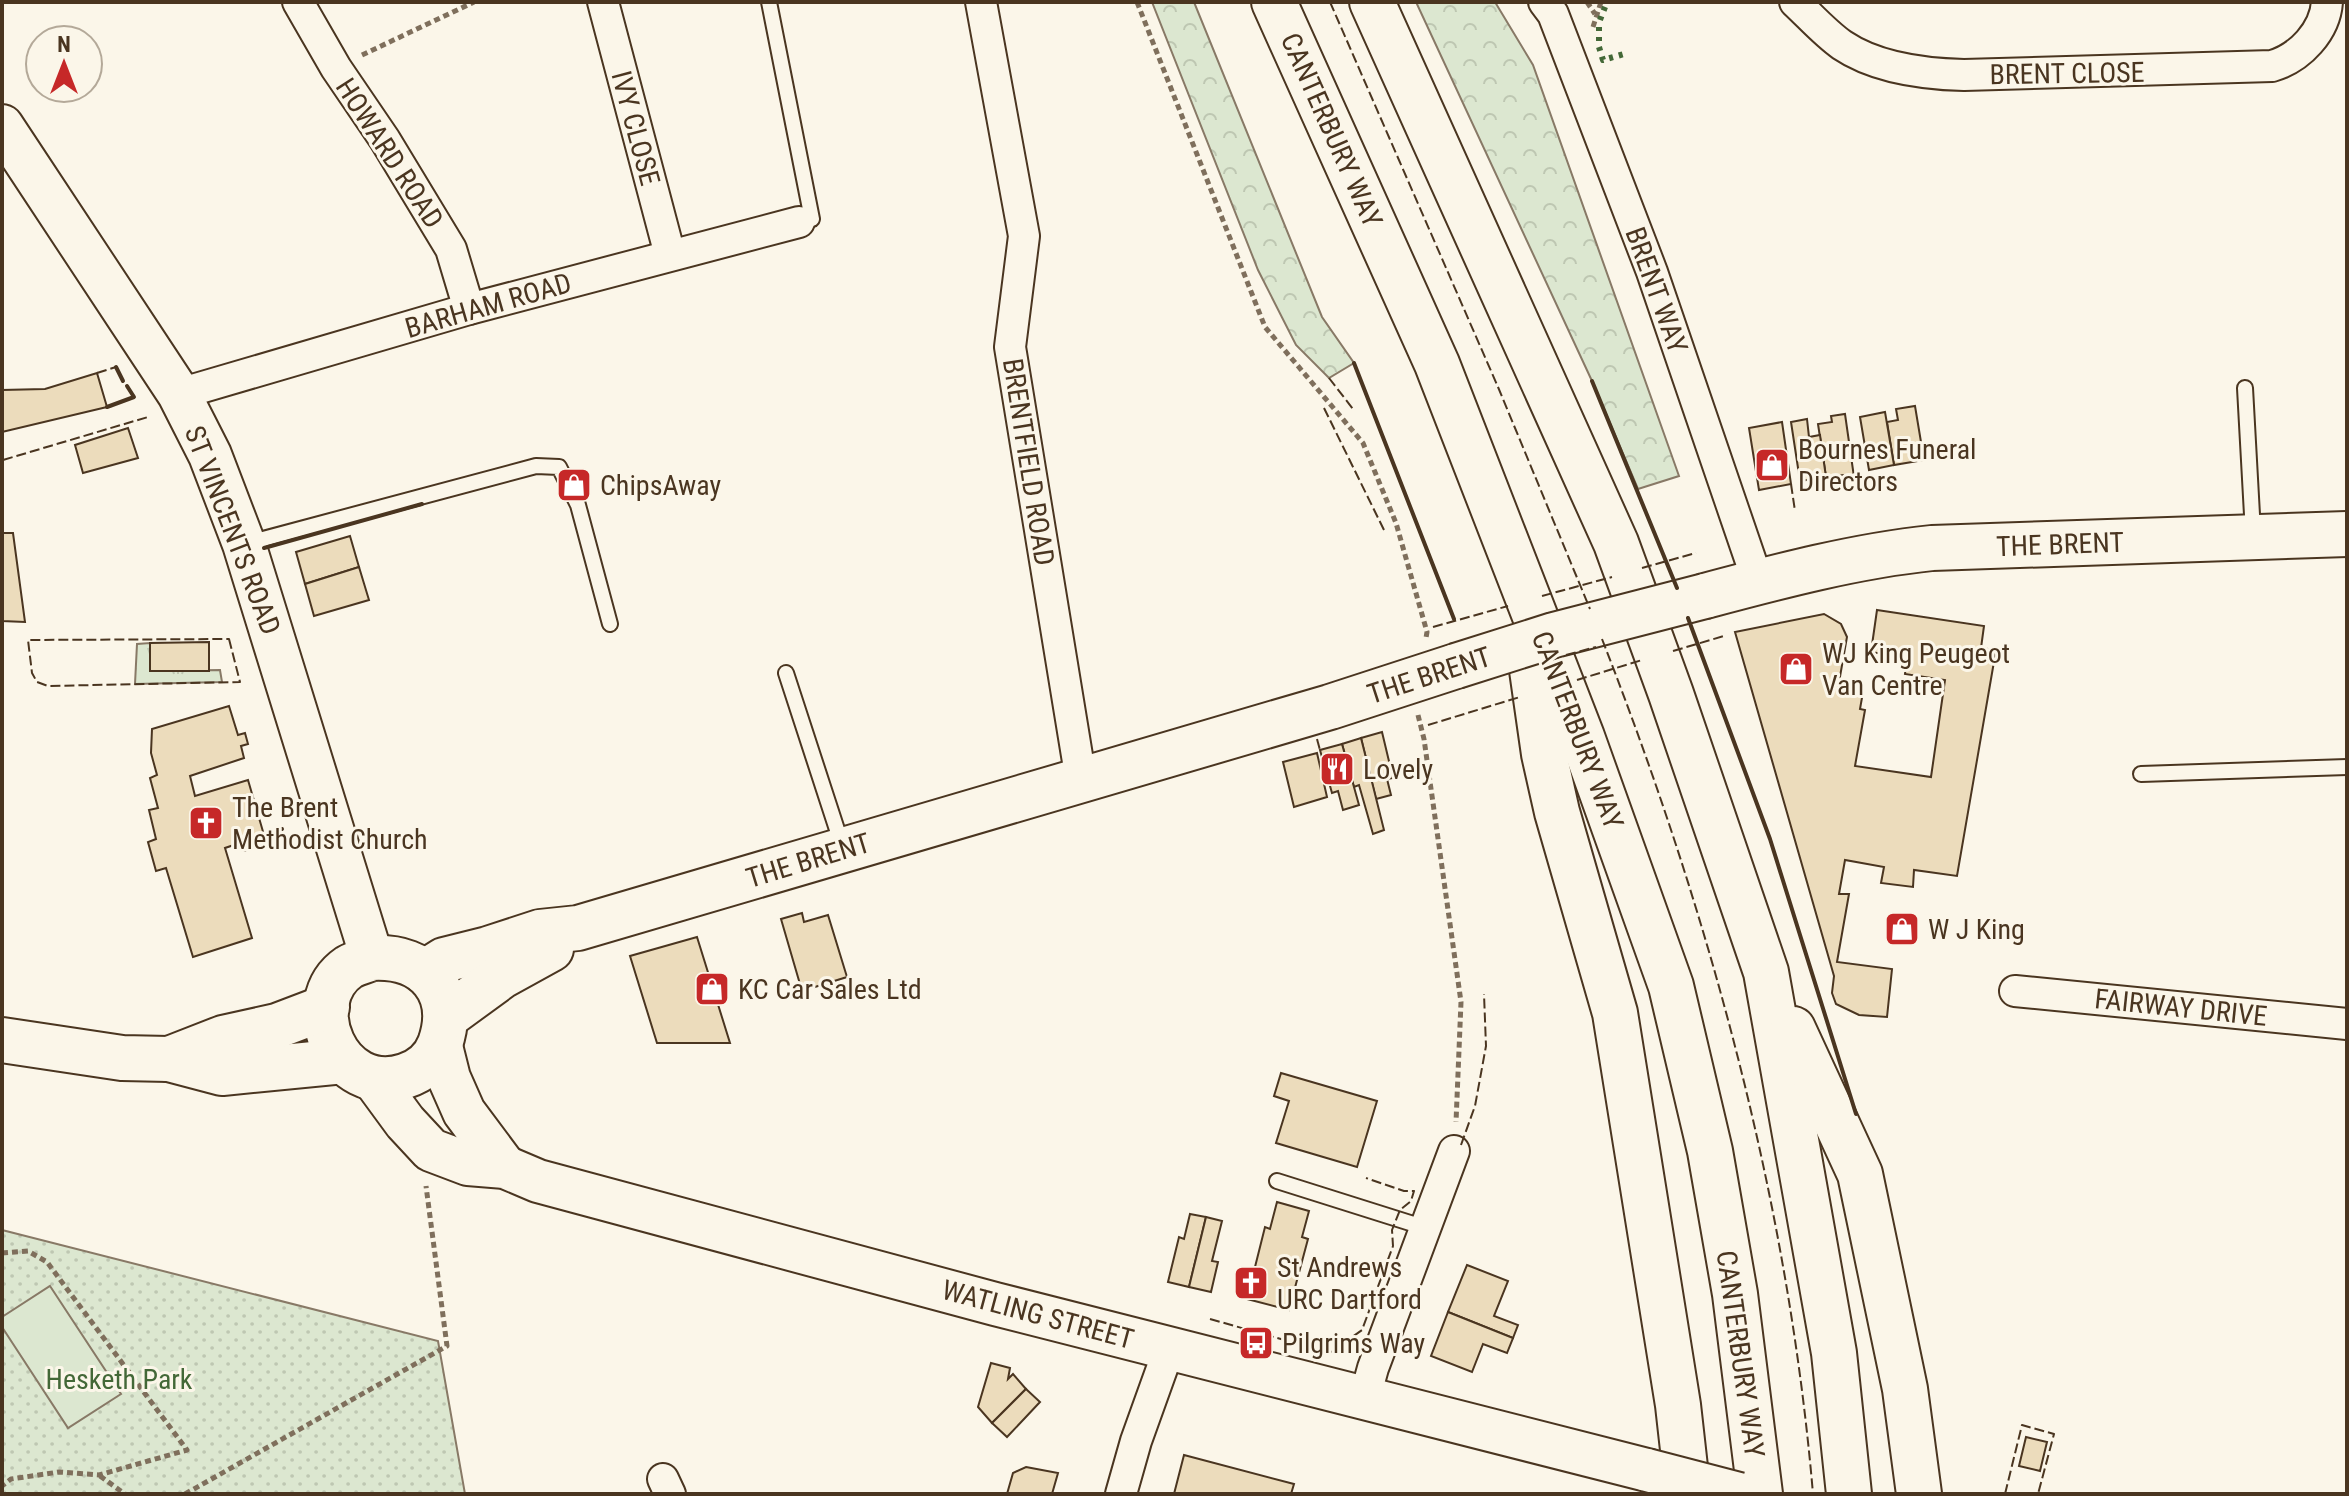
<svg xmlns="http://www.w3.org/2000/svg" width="2349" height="1496" font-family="'Roboto Condensed',sans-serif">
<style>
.grass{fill:url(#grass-tufts);stroke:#887966;stroke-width:2}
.forest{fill:url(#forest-crowns);stroke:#887966;stroke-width:2}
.park{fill:url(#park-dots);stroke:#887966;stroke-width:2}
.pitch{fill:#dce7d0;stroke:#887966;stroke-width:2}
.building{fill:#ecdcbc;stroke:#4a3520;stroke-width:2}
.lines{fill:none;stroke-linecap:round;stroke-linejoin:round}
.lane-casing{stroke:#4a3520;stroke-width:18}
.street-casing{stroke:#4a3520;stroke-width:34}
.secondary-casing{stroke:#4a3520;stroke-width:46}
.primary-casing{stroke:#4a3520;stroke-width:48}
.highway-casing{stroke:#4a3520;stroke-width:48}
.path{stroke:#7f6f5c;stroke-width:5;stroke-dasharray:6 4;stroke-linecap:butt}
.lane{stroke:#fbf6e9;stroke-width:14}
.street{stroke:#fbf6e9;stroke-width:30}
.secondary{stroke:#fbf6e9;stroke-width:42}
.primary{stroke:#fbf6e9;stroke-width:44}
.highway{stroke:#fbf6e9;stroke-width:44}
.secondary-bridge-casing{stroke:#4a3520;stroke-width:46;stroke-linecap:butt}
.primary-bridge-casing{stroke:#4a3520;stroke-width:48;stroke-linecap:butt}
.secondary-bridge{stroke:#fbf6e9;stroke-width:42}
.primary-bridge{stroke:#fbf6e9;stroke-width:44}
.hedge{stroke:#436837;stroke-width:6;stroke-dasharray:4 6;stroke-linecap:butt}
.fence{stroke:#4a3520;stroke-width:2;stroke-dasharray:10 4;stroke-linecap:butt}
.wall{stroke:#4a3520;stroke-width:4}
.labels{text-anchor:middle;stroke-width:6;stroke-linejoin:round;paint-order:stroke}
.street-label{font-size:28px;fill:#4a3520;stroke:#fbf6e9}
.poi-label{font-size:28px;fill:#4a3520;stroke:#fbf6e9;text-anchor:start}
.park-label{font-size:28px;fill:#436837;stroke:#fbf6e9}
</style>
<defs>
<pattern id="grass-tufts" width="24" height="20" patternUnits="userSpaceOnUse" patternTransform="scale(2)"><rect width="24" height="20" fill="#dce7d0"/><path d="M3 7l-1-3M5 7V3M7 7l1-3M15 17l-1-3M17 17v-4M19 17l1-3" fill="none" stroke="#bec7b2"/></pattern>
<pattern id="forest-crowns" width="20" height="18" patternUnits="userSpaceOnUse" patternTransform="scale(2)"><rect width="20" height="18" fill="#dce7d0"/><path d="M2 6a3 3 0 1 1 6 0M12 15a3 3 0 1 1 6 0" fill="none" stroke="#bec7b2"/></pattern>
<pattern id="park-dots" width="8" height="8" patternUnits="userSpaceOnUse" patternTransform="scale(2)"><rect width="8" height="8" fill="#dce7d0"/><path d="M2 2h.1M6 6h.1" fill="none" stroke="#bec7b2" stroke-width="1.8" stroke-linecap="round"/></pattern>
</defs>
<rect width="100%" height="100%" fill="#fbf6e9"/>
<!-- grass -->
<path class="grass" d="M150,643V671L220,670L222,682L135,684L137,644Z"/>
<!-- forest -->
<g class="forest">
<path d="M1152,2H1194L1322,317L1354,363L1329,378L1296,345L1258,270Z"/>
<path d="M1416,2H1495L1533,65L1679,476L1638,489L1592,381Z"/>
</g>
<!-- park -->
<path class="park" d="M2,1230L438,1341L465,1494H2Z"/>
<!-- pitch -->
<path class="pitch" d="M50,1286L121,1394L68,1428L2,1327V1317Z"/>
<!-- building -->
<g class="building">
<path d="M97,373L107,407L2,432V390L45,389Z"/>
<path d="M1915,406L1924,460L1894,465L1887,422L1898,420L1896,409Z"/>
<path d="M1885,412L1894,465L1869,470L1860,417Z"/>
<path d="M1845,414L1854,477L1843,479V475L1826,477L1818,424L1832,422L1831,416Z"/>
<path d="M1807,419L1809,437L1820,435L1826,477L1800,481L1791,422Z"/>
<path d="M1782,422L1791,484L1759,490L1749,428Z"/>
<path d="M128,428L138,458L83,473L75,445Z"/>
<path d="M2,533H13L25,622L2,621Z"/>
<path d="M350,536L359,567L305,584L296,552Z"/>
<path d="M359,567L369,600L314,616L305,584Z"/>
<path d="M1877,610L1984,626L1981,648L1996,650L1957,876L1914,870L1913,887L1881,883L1884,867L1845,860L1839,894H1849L1837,962L1892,969L1887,1017L1859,1015L1836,1004L1832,993L1834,976L1735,632L1824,614L1841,624L1847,637L1838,688L1863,692L1860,709L1865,710L1855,766L1931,777L1945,680L1905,674L1907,658L1871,652Z"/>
<path d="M209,642V671H150V643Z"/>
<path d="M229,706L238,735L245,733L248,744L241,746L244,758L190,776L195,796L248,780L264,835L225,848L252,938L193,957L166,868L156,871L148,842L156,839L149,810L158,808L150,778L157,775L151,753L152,729Z"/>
<path d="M1382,732L1393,778L1387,779L1391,795L1376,799L1361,738Z"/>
<path d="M1361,738L1384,830L1373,834L1359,785L1354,787L1342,744Z"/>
<path d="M1342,744L1359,805L1343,810L1338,791L1332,793L1320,750Z"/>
<path d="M1317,753L1327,797L1294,807L1283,762Z"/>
<path d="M802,913L804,922L828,915L847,977L802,991L781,919Z"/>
<path d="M697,937L730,1043H657L630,956Z"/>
<path d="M1281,1073L1377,1101L1357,1167L1276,1143L1289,1101L1274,1096Z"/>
<path d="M1277,1202L1309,1211L1302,1237L1308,1239L1289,1310L1247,1299L1265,1227L1270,1229Z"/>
<path d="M1190,1214L1206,1217L1189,1287L1168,1282L1179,1237L1184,1239Z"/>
<path d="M1206,1217L1222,1221L1212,1261L1218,1262L1211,1292L1189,1287Z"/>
<path d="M1467,1265L1508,1281L1494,1316L1518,1325L1513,1338L1448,1312Z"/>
<path d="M1448,1312L1513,1338L1507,1353L1483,1344L1472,1372L1431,1356Z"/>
<path d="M991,1363L1010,1368L1008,1379L1013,1374L1026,1389L992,1423L978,1407Z"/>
<path d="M1026,1389L1040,1402L1007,1437L992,1423Z"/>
<path d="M2026,1437L2047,1442L2040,1471L2019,1466Z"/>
<path d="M1184,1455L1294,1484L1291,1494H1174Z"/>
<path d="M1026,1467L1058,1473L1052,1494H1007L1013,1473Z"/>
</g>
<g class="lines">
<!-- lane casing -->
<g class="lane-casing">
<g id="lane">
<path d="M769,2L812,219L799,222"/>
<path d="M2245,388L2253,533"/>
<path d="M248,543L536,466L559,467L578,505L610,624"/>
<path d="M786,673L842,845"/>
<path d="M2141,774L2347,767"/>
<path d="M1277,1181L1426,1228"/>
</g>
</g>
<!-- street casing -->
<g class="street-casing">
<g id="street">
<path d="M298,2L336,68L385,140L451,249L469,309"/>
<path d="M603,2L670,255"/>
<path d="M981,2L1024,236L1010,347L1081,780"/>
<path d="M1544,2L1553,14L1652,272L1758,582"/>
<path d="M1795,2C1810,16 1825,33 1842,45C1876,68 1923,74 1964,75L2272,66C2300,58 2325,31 2327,2"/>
<path d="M179,394L469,309L799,222"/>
<path d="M2015,991L2347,1024"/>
<path d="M1365,1397L1373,1368L1454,1151"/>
<path d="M663,1479L670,1494"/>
<path d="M1121,1494L1136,1441L1169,1349"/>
</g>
</g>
<!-- secondary casing -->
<g class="secondary-casing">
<g id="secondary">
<path d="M2,126L179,394L210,455L244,544L372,958"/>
<path d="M440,1042L449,1078L464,1112L505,1167"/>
<path d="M372,1077L405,1122L431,1150L468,1164L505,1167L538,1181L995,1304L1647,1470"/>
</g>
</g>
<!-- primary casing -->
<g class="primary-casing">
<g id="primary">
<path d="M1705,596C1780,576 1855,556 1932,548L2347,534"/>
<path d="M372,958C426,955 458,992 440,1044C434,1060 421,1071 405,1076C337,1098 298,1002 349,967C356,963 365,961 372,958Z"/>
<path d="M425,972L444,960L488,949L540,932L578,928L1330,707L1456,666"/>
<path d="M446,1017L502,976L551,949"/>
<path d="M2,1040L122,1058L169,1059L222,1073L344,1061"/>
<path d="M169,1059L223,1038L277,1026L327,1007"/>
</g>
</g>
<!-- highway casing -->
<g class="highway-casing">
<g id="highway">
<path d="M1274,2L1437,364L1582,737L1671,986L1710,1151L1735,1294L1760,1494"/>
<path d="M1372,2L1616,543L1671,694L1766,972L1834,1353L1849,1494"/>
<path d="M1529,649L1544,754L1557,812L1615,1013L1678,1405L1688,1494"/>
<path d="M1793,1029L1860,1174L1905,1389L1919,1494"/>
</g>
</g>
<!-- path -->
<g class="path">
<path d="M1137,2L1265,327L1363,443L1396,523L1427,632L1426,638"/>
<path d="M1587,2L1595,14"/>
<path d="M1593,27L1601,2"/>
<path d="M362,55L474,2"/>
<path d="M1418,715L1424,739L1461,1002L1456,1122"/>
<path d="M2,1253L28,1251L47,1262L187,1450L99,1475L59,1472L11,1479L2,1486"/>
<path d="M100,1476L125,1494"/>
<path d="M185,1494L447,1346L426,1186"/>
</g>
<!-- lane -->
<use href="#lane" class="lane"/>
<!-- street -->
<use href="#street" class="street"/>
<!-- secondary -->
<use href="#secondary" class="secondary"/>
<!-- primary -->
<use href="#primary" class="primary"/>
<!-- highway -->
<use href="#highway" class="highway"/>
<!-- secondary-bridge casing -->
<g class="secondary-bridge-casing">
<path id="secondary-bridge" d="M1647,1470L1739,1494"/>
</g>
<!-- primary-bridge casing -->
<g class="primary-bridge-casing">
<path id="primary-bridge" d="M1456,666L1554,635L1705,596"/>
</g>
<!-- secondary-bridge -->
<use href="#secondary-bridge" class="secondary-bridge"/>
<!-- primary-bridge -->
<use href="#primary-bridge" class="primary-bridge"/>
<!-- hedge -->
<g class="hedge">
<path d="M1600,20L1607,2"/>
<path d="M1599,27V47L1603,60L1624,54"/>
</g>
<!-- fence -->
<g class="fence">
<path d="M1330,2L1498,387L1590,609"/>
<path d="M97,373L116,367"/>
<path d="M1329,378L1353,409"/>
<path d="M1324,408L1384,530"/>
<path d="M3,460L148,417"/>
<path d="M1791,484L1795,511"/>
<path d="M1642,568L1696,553"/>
<path d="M1542,596L1612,577"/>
<path d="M1433,627L1508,606"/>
<path d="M229,639L240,682L48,686L37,682L32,673L28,640Z"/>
<path d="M1602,639C1709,913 1788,1200 1813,1494"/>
<path d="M1673,651L1724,636"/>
<path d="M1566,655L1596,647"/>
<path d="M1577,680L1642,660"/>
<path d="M1428,725L1520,697"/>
<path d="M1317,739L1320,750"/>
<path d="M1461,1145L1475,1106L1486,1046L1484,994"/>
<path d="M1210,1319L1330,1353L1362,1330L1393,1246L1392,1230L1400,1210L1411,1201L1414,1191H1404L1366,1178"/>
<path d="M2005,1494L2022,1425L2054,1434L2038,1494"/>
</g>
<!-- wall -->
<g class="wall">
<path d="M1354,363L1454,619"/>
<path d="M116,367L123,381"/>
<path d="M1592,381L1677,588"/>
<path d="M107,407L134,397L127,386"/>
<path d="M264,548L422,504"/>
<path d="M1688,618L1770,839L1856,1114"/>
<path d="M269,833L282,829"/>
<path d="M243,850L284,837"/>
</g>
</g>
<!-- icons -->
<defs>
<g id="shop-square" transform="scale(1.8)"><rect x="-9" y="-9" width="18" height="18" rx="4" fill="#c62828" stroke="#fbf6e9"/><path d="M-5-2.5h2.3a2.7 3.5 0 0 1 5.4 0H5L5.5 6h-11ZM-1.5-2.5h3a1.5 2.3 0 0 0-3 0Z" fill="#fff"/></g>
<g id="restaurant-square" transform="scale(1.8)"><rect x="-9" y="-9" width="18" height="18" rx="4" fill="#c62828" stroke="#fbf6e9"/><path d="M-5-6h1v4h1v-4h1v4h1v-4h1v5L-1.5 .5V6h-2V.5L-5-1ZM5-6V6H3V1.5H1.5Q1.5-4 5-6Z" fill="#fff"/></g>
<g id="church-square" transform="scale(1.8)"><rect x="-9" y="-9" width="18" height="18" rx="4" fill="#c62828" stroke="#fbf6e9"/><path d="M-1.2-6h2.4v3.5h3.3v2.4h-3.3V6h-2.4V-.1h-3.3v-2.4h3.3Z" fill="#fff"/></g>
<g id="bus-square" transform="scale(1.8)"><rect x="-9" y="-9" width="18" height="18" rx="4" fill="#c62828" stroke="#fbf6e9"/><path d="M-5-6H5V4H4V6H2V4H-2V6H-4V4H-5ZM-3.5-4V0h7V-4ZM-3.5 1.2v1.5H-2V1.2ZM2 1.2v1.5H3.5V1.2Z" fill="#fff"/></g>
</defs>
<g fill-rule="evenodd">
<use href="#shop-square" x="1772" y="465"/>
<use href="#shop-square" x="574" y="485"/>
<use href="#shop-square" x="1796" y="669"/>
<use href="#restaurant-square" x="1337" y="769"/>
<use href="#church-square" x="206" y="823"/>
<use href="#shop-square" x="1902" y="929"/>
<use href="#shop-square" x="712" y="989"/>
<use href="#church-square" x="1251" y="1283"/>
<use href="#bus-square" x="1256" y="1343"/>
</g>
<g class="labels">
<!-- street labels -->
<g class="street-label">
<text transform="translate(2067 73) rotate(-1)" y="10">BRENT CLOSE</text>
<text transform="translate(636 128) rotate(75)" y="10">IVY CLOSE</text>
<text transform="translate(1332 130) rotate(66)" y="10">CANTERBURY WAY</text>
<text transform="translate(390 153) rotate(57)" y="10">HOWARD ROAD</text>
<text transform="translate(1657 290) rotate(70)" y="10">BRENT WAY</text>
<text transform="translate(488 305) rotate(-16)" y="10">BARHAM ROAD</text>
<text transform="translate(1029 462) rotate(81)" y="10">BRENTFIELD ROAD</text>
<text transform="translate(233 530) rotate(69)" y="10">ST VINCENTS ROAD</text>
<text transform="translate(2060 544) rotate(-2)" y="10">THE BRENT</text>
<text transform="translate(1429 675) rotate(-18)" y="10">THE BRENT</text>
<text transform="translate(1578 730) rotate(69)" y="10">CANTERBURY WAY</text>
<text transform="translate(808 860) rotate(-17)" y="10">THE BRENT</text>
<text transform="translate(2181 1007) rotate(6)" y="10">FAIRWAY DRIVE</text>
<text transform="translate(1038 1314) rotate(15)" y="10">WATLING STREET</text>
<text transform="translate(1741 1354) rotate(82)" y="10">CANTERBURY WAY</text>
</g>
<!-- poi labels -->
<g class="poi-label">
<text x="1798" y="459">Bournes Funeral<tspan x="1798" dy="32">Directors</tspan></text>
<text x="600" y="495">ChipsAway</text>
<text x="1822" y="663">WJ King Peugeot<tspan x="1822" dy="32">Van Centre</tspan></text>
<text x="1363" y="779">Lovely</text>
<text x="232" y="817">The Brent<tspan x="232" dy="32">Methodist Church</tspan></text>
<text x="1928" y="939">W J King</text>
<text x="738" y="999">KC Car Sales Ltd</text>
<text x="1277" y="1277">St Andrews<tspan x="1277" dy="32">URC Dartford</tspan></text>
<text x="1282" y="1353">Pilgrims Way</text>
</g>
<!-- park labels -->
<g class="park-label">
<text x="119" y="1389">Hesketh Park</text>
</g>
</g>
<!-- border -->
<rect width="2349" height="1496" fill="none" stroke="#4a3520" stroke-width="8"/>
<!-- north arrow -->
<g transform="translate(64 64)"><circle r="38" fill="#fbf6e9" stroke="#b4a999" stroke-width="2"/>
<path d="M0-6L14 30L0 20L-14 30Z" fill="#c62828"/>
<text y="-12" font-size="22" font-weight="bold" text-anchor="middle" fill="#4a3520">N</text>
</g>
</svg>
